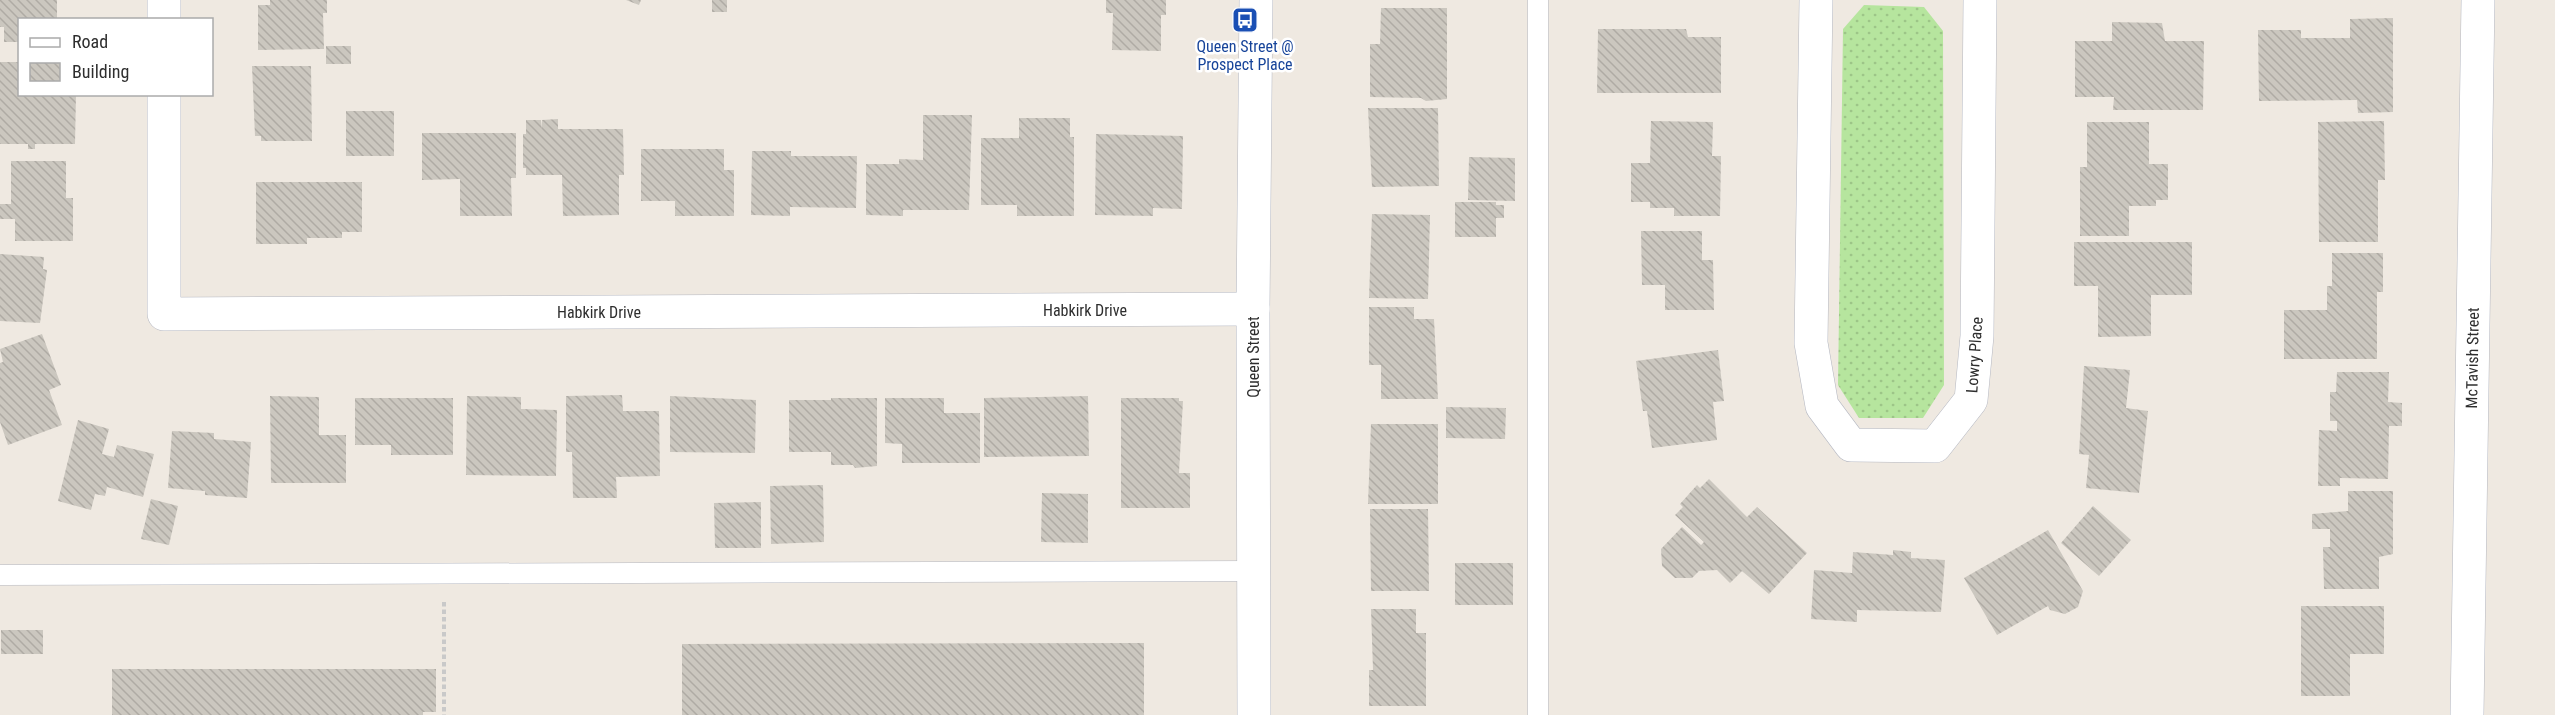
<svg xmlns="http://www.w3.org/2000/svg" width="2555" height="715" font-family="'Roboto Condensed',sans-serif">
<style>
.grass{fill:url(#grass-dots)}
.building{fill:url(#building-back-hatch)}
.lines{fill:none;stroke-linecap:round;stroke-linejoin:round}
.service-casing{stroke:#b4b7c1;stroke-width:21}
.minor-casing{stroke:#b4b7c1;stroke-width:34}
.tertiary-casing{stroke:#b4b7c1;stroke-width:34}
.path{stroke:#c9c9c9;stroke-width:4;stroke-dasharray:4.5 3;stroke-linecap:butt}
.service{stroke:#fff;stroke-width:20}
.minor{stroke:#fff;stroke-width:33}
.tertiary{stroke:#fff;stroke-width:33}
.labels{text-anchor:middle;stroke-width:5;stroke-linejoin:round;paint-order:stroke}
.transit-label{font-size:16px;fill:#164399;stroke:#fff}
.street-label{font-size:16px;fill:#2e2e2e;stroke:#fff}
</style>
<defs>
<pattern id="grass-dots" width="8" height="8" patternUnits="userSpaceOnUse" patternTransform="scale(1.5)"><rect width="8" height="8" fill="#b6e59e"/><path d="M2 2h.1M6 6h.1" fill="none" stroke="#9dc588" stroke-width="1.8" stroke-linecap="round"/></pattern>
<pattern id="building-back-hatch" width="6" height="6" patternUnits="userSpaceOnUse" patternTransform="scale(1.5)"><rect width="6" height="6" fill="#cbc7bf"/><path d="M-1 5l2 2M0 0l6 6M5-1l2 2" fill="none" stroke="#afaba4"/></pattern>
</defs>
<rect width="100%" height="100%" fill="#efe9e1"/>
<!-- grass -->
<path class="grass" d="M1864,5L1924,7L1943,31L1944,385L1923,418H1859L1838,385L1843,29Z"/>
<!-- building -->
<g class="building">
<path d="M0,0H57V20H20V42H4V27H0Z"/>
<path d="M270,0H327V13H323L324,49L258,50V5H270Z"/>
<path d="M626,0H641L639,5Z"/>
<rect x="712" y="0" width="15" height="12"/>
<path d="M1106,0H1166V15H1161V51L1112,50L1113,13H1106Z"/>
<path d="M1381,8H1447V99L1426,101L1421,98L1370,97V44H1380Z"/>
<path d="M2393,18V112L2358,113L2357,100L2259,101L2258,30H2301V38H2350V19Z"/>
<path d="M2112,22L2162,23L2165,41H2204L2203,110H2113L2114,97H2075V41H2112Z"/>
<path d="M1598,29H1686L1688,37H1721V93H1597Z"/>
<rect x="326" y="46" width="25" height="18"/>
<path d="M0,62H20V94H76L75,144H35V149H28V144H0Z"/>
<path d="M252,66H311L312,141H261V136H255Z"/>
<path d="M1368,108H1438L1439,186L1372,187Z"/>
<rect x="346" y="111" width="48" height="45"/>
<path d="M923,115H972L969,210H903V216L866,215V164H899V159L923,160Z"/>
<path d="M1019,118H1070V137H1074V216H1017V205H981V138H1019Z"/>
<path d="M558,119V129H623L624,175H619V215L563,216L562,175H526V168H523V134H526V120H541L542,129V120Z"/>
<path d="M1651,121L1713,122L1712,156H1721L1720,216H1674V208H1650V202H1631V163H1650Z"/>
<path d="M2384,121L2385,180H2378V242H2319L2318,122Z"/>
<path d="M2087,122H2149V164H2168V200H2156V206H2129V236H2080V167H2087Z"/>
<path d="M422,133H516V178H511L512,216H460V179L422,180Z"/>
<path d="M1096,134L1183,136L1182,209L1153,208V216L1095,215Z"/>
<path d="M641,149H724V170H734V216H675V201H641Z"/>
<path d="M752,151H791V156H857L856,208L790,207V216L751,215Z"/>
<path d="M1469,157L1515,158V201L1468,200Z"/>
<path d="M11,161H66V198H73V241H15V219H0V204H11Z"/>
<path d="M256,182H362V232H342V238H307V244H256Z"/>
<path d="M1455,202H1496V205H1504V218H1496V237H1455Z"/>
<path d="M1372,214L1430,215L1428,299L1369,298Z"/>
<path d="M1641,231H1702V260H1713L1714,310H1665V285H1642Z"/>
<path d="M2074,242H2192V295H2151V336L2098,337V286H2074Z"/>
<path d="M2332,253H2383V292H2377V359H2284V310H2327V286H2332Z"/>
<path d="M0,254L44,257L43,269L47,270L40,323L0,321Z"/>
<path d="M1369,307H1414V319H1434L1438,399H1381V365H1369Z"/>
<path d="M42,334L61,385L49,390L62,425L8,445L0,422V363L3,362L0,349Z"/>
<path d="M1718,350L1724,401L1713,402L1717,440L1652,448L1647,411H1643L1636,361Z"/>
<path d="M2084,366L2130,370L2126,408L2148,411L2139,493L2086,488L2089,455L2079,454Z"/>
<path d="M2337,372H2389L2388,402L2402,403V426H2389L2388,479L2340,478V486H2318L2319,430L2337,431V421H2330V392H2336Z"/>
<path d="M622,395L623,411H659L660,476L616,477L617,498H573L572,452H566V396Z"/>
<path d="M270,396L319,397V435H346V483H271Z"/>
<path d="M467,396L521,397V409L557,410L556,476L466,475Z"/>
<path d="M670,396L756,400L755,453L670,452Z"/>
<path d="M1088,396L1089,456L984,457V398Z"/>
<path d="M355,398H453V455H391V445H355Z"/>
<path d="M831,398H877V466L855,468L853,465H831V452H789V400H831Z"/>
<path d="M885,398H944V413H980V463H902V444L885,443Z"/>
<path d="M1121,398H1179V401H1183L1179,473H1190V508H1121Z"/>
<path d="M1446,407L1506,408L1505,439L1446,438Z"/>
<path d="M78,420L109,429L102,454L114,457L117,445L154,454L143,497L107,487L105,496L95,494L91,510L58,501Z"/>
<path d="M1371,424H1438V504H1368Z"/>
<path d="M172,431L214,433V439L251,442L247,498L205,495V491L168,488Z"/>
<path d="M1709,479L1747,517L1757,507L1807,553L1769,594L1742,571L1730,583L1717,570L1699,571L1692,578H1675L1662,566L1661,549L1682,527L1701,545L1704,542L1675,515L1683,507L1680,504L1697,485L1700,488Z"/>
<path d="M823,485L824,542L771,544L770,486Z"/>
<path d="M2348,491H2393V554L2379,557V589H2324L2323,547H2330V529H2312V514L2348,511Z"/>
<path d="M1042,493L1088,494V543L1041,542Z"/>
<path d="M151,499L178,506L169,545L141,539Z"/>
<path d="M761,502V548H715L714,503Z"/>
<path d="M2093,506L2131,540L2099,576L2061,543Z"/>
<path d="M1370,509H1428L1429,591H1371Z"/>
<path d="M2048,530L2083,591L2078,607L2065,614L2050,610L2048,606L1997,635L1964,578Z"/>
<path d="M1893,550L1911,552V558L1945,560L1941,612L1857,610V622L1811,619L1814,570L1852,573L1853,552L1893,555Z"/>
<rect x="1455" y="563" width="58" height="42"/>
<path d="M2301,606H2384V654H2350V696H2301Z"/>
<path d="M1371,609H1416V633H1426V706H1369V670H1373Z"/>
<rect x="1" y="630" width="42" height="24"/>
<path d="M1144,643V715H682V644Z"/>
<path d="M112,669H436V712H423V715H112Z"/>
</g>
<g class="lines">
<!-- service casing -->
<g class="service-casing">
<g id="service">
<path d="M0,575L1254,571"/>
<path d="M1538,715V0"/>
</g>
</g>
<!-- minor casing -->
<g class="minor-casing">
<g id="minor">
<path d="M164,0V20"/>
<path d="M1816,0L1811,343L1822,406L1851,445L1935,446L1971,400L1977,336L1980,0"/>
<path d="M164,94V314L1253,309"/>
<path d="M2467,715L2478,0"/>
</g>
</g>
<!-- tertiary casing -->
<g class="tertiary-casing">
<path id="tertiary" d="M1254,715L1253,309L1256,0"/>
</g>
<!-- path -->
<path class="path" d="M444,602V715"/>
<!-- service -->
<use href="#service" class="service"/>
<!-- minor -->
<use href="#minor" class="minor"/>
<!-- tertiary -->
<use href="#tertiary" class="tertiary"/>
</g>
<!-- icons -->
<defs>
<g id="bus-square" transform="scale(1.35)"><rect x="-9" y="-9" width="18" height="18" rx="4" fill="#1a4fb4" stroke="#fff"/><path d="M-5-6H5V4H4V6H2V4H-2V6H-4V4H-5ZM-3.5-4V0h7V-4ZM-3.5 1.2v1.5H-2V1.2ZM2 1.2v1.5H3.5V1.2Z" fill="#fff"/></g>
</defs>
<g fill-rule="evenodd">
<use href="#bus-square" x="1245" y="20"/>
</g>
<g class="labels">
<!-- transit labels -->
<g class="transit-label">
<text x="1245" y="52">Queen Street @<tspan x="1245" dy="18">Prospect Place</tspan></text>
</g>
<!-- street labels -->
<g class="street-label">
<text x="1085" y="316">Habkirk Drive</text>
<text x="599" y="318">Habkirk Drive</text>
<text transform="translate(1974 355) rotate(-86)" y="6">Lowry Place</text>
<text transform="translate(1253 357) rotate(-90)" y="6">Queen Street</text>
<text transform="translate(2472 358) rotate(-89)" y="6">McTavish Street</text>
</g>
</g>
<!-- legend -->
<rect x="18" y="18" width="195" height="78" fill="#ffffff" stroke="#ababab" stroke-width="1.5"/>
<rect x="30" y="38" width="30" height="9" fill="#ffffff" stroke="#ababab" stroke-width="1.5"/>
<text x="72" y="48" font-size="18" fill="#2e2e2e">Road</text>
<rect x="30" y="63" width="30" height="18" fill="url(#building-back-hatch)" stroke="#ababab" stroke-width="1.5"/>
<text x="72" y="78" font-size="18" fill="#2e2e2e">Building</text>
</svg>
